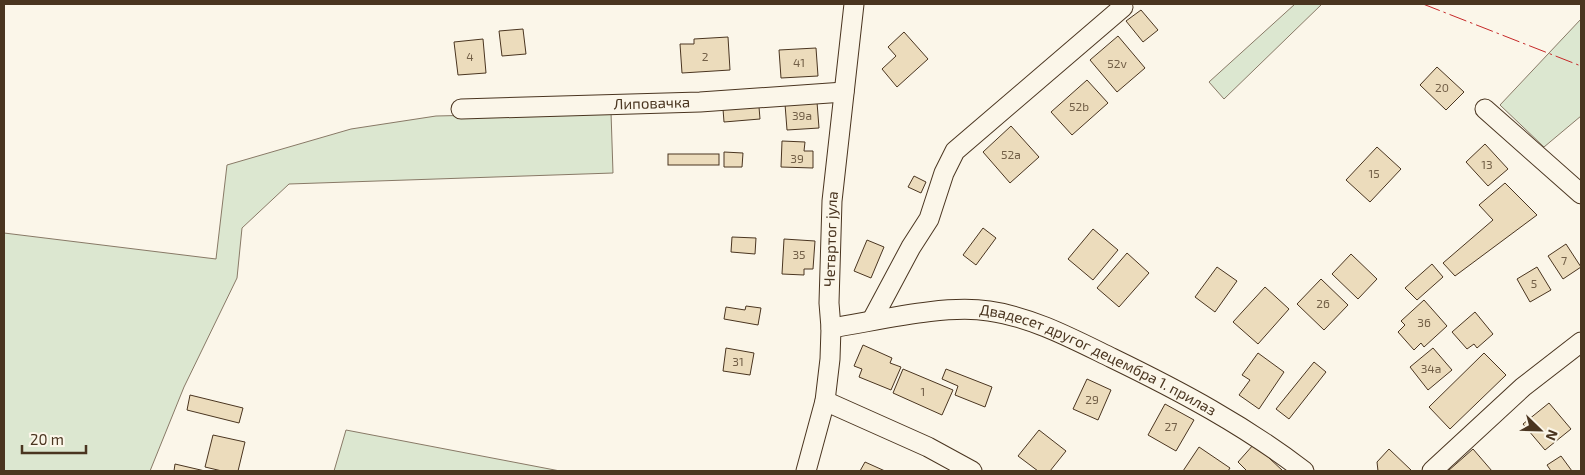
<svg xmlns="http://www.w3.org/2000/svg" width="1585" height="475" font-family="'Exo 2',sans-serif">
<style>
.green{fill:#dce7d0;stroke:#887966}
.building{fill:#ecdcbc;stroke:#4a3520}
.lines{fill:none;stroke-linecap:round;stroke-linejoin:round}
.street-casing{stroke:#4a3520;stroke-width:21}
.street{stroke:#fbf6e9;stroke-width:19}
.power{stroke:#c62828;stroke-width:1;stroke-dasharray:18 4 2.5 4;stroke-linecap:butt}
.labels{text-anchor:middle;stroke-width:4;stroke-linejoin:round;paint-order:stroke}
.number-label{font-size:12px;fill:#725f47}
.street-label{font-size:15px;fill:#4a3520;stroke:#fbf6e9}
</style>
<rect width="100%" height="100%" fill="#fbf6e9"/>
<!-- green -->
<g class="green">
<path d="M1295,4H1322L1224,99L1209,82Z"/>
<path d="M1581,19V116L1544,147L1500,105Z"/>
<path d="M611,112L613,173L289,184L242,228L237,278L184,387L150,471H4V233L216,259L227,165L351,129L436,116Z"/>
<path d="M346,430L560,471H334Z"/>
</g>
<!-- building -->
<g class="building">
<path d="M1141,10L1158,30L1143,42L1126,21Z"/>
<path d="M523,29L526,54L502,56L499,31Z"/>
<path d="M904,32L928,59L897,87L882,69L896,56L888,47Z"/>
<path d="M1118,36L1145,68L1117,92L1090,60Z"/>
<path d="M728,37L730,70L682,73L680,44H694V39Z"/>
<path d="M483,39L486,73L458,75L454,42Z"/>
<path d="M816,48L818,76L781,78L779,50Z"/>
<path d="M1437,67L1464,92L1446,110L1420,85Z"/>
<path d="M1087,80L1108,103L1072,135L1051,112Z"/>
<path d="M817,102L819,128L787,130L785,104Z"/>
<path d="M759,107L760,119L724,122L723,109Z"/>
<path d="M1011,126L1039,157L1010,183L983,152Z"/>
<path d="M782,141L805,142L804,151H813V168L781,167Z"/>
<path d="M1485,144L1508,169L1488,186L1466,162Z"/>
<path d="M1377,147L1401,169L1370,202L1346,180Z"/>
<path d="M724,152L743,153L742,167H724Z"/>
<rect x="668" y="154" width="51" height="11"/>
<path d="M914,176L926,182L921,193L908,187Z"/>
<path d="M1505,183L1537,215L1455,276L1443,263L1493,220L1479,205Z"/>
<path d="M983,228L996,238L976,265L963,255Z"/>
<path d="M1093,229L1118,250L1093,280L1068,259Z"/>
<path d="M732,237L756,238L755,254L731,252Z"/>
<path d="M784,239L815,241L813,269H804V275L782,274Z"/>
<path d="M867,240L884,247L871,278L854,271Z"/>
<path d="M1566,244L1581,267L1563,279L1548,256Z"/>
<path d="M1127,253L1149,273L1119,307L1097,288Z"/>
<path d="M1351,254L1377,279L1358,299L1332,274Z"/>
<path d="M1432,264L1443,277L1417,300L1405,288Z"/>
<path d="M1217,267L1237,281L1215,312L1195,297Z"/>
<path d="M1537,267L1551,290L1530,302L1517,279Z"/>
<path d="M1321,279L1348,305L1324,330L1297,304Z"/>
<path d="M1265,287L1289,309L1258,344L1233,322Z"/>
<path d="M1424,300L1447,326L1424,347L1421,343L1414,350L1398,332L1405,325L1401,321Z"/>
<path d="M746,306L761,308L758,325L724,319L726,307L745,310Z"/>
<path d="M1475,312L1493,334L1477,348L1474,344L1467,349L1452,332Z"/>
<path d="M863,345L892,358L890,363L901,367L891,390L859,377L862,369L854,366Z"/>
<path d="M726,348L754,353L750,375L723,371Z"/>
<path d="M1433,348L1452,370L1428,390L1410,367Z"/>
<path d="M1258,353L1284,372L1259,409L1239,395L1250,380L1242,375Z"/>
<path d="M1484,353L1506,375L1450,429L1429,407Z"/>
<path d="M1314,362L1326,372L1289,419L1276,409Z"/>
<path d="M903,369L953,390L942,415L893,393Z"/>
<path d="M946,369L992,387L985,407L955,395L958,386L942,379Z"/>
<path d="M1087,379L1111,390L1098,420L1073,409Z"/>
<path d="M190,395L243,408L239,423L187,410Z"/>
<path d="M1549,403L1571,429L1545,450L1523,424Z"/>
<path d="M1165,404L1194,420L1176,451L1148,435Z"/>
<path d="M1039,430L1066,451L1050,471H1038L1018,456Z"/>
<path d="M213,435L245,442L238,471H222L205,467Z"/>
<path d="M1254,444L1283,471H1247L1238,462Z"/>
<path d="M1199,447L1230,468L1228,471H1183Z"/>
<path d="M1389,449L1412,471H1378L1377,462Z"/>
<path d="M1473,449L1492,471H1448Z"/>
<path d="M1561,456L1572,471H1551L1547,465Z"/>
<path d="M865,462L885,471H860Z"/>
<path d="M175,464L205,471H174Z"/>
</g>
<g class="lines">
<!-- street casing -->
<g class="street-casing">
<g id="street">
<path id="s1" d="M461,109L700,102L844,92"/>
<path d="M1485,109L1581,194"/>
<path d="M872,320L911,247L929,219L944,173L955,151L1123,7"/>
<path id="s2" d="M831,328C877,321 943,304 989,311C1032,317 1073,339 1112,358C1180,391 1244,425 1304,471"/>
<path d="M825,401L928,447L972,471"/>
<path id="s3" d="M806,471L825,401L830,359L831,328L829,303L832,201L854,4"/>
<path d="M1432,471L1523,387L1581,342"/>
</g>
</g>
<!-- street -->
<use href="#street" class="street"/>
<!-- power -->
<path class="power" d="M1423,4L1581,66"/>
</g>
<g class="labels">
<!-- number labels -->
<g class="number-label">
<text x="470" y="61">4</text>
<text x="705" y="61">2</text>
<text x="799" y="67">41</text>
<text x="1117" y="68">52v</text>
<text x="1442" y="92">20</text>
<text x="1079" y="111">52b</text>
<text x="802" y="120">39a</text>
<text x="1011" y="159">52a</text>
<text x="797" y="163">39</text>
<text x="1487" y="169">13</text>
<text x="1374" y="178">15</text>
<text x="799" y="259">35</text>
<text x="1564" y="265">7</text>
<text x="1534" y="288">5</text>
<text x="1323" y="308">26</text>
<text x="1424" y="327">36</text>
<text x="738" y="366">31</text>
<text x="1431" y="373">34a</text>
<text x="923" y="396">1</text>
<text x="1092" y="404">29</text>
<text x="1171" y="431">27</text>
</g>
<!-- street labels -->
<g class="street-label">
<text dy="5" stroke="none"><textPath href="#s1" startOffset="191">Липовачка</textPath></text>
<text dy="5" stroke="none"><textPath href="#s3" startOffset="235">Четвртог јула</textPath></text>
<text dy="5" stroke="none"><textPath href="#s2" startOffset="279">Двадесет другог децембра 1. прилаз</textPath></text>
</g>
</g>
<!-- border -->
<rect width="1585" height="475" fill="none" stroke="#4a3520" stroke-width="10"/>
<!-- north arrow -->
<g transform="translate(1540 430) rotate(113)" stroke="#fbf6e9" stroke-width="4" paint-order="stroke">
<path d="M0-4L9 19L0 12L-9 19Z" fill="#4a3520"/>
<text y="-8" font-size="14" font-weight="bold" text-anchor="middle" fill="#4a3520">N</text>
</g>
<!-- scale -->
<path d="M22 445v8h64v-8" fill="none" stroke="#4a3520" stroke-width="2.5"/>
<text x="30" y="445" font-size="15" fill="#4a3520" stroke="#fbf6e9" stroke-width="4" paint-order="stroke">20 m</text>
</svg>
